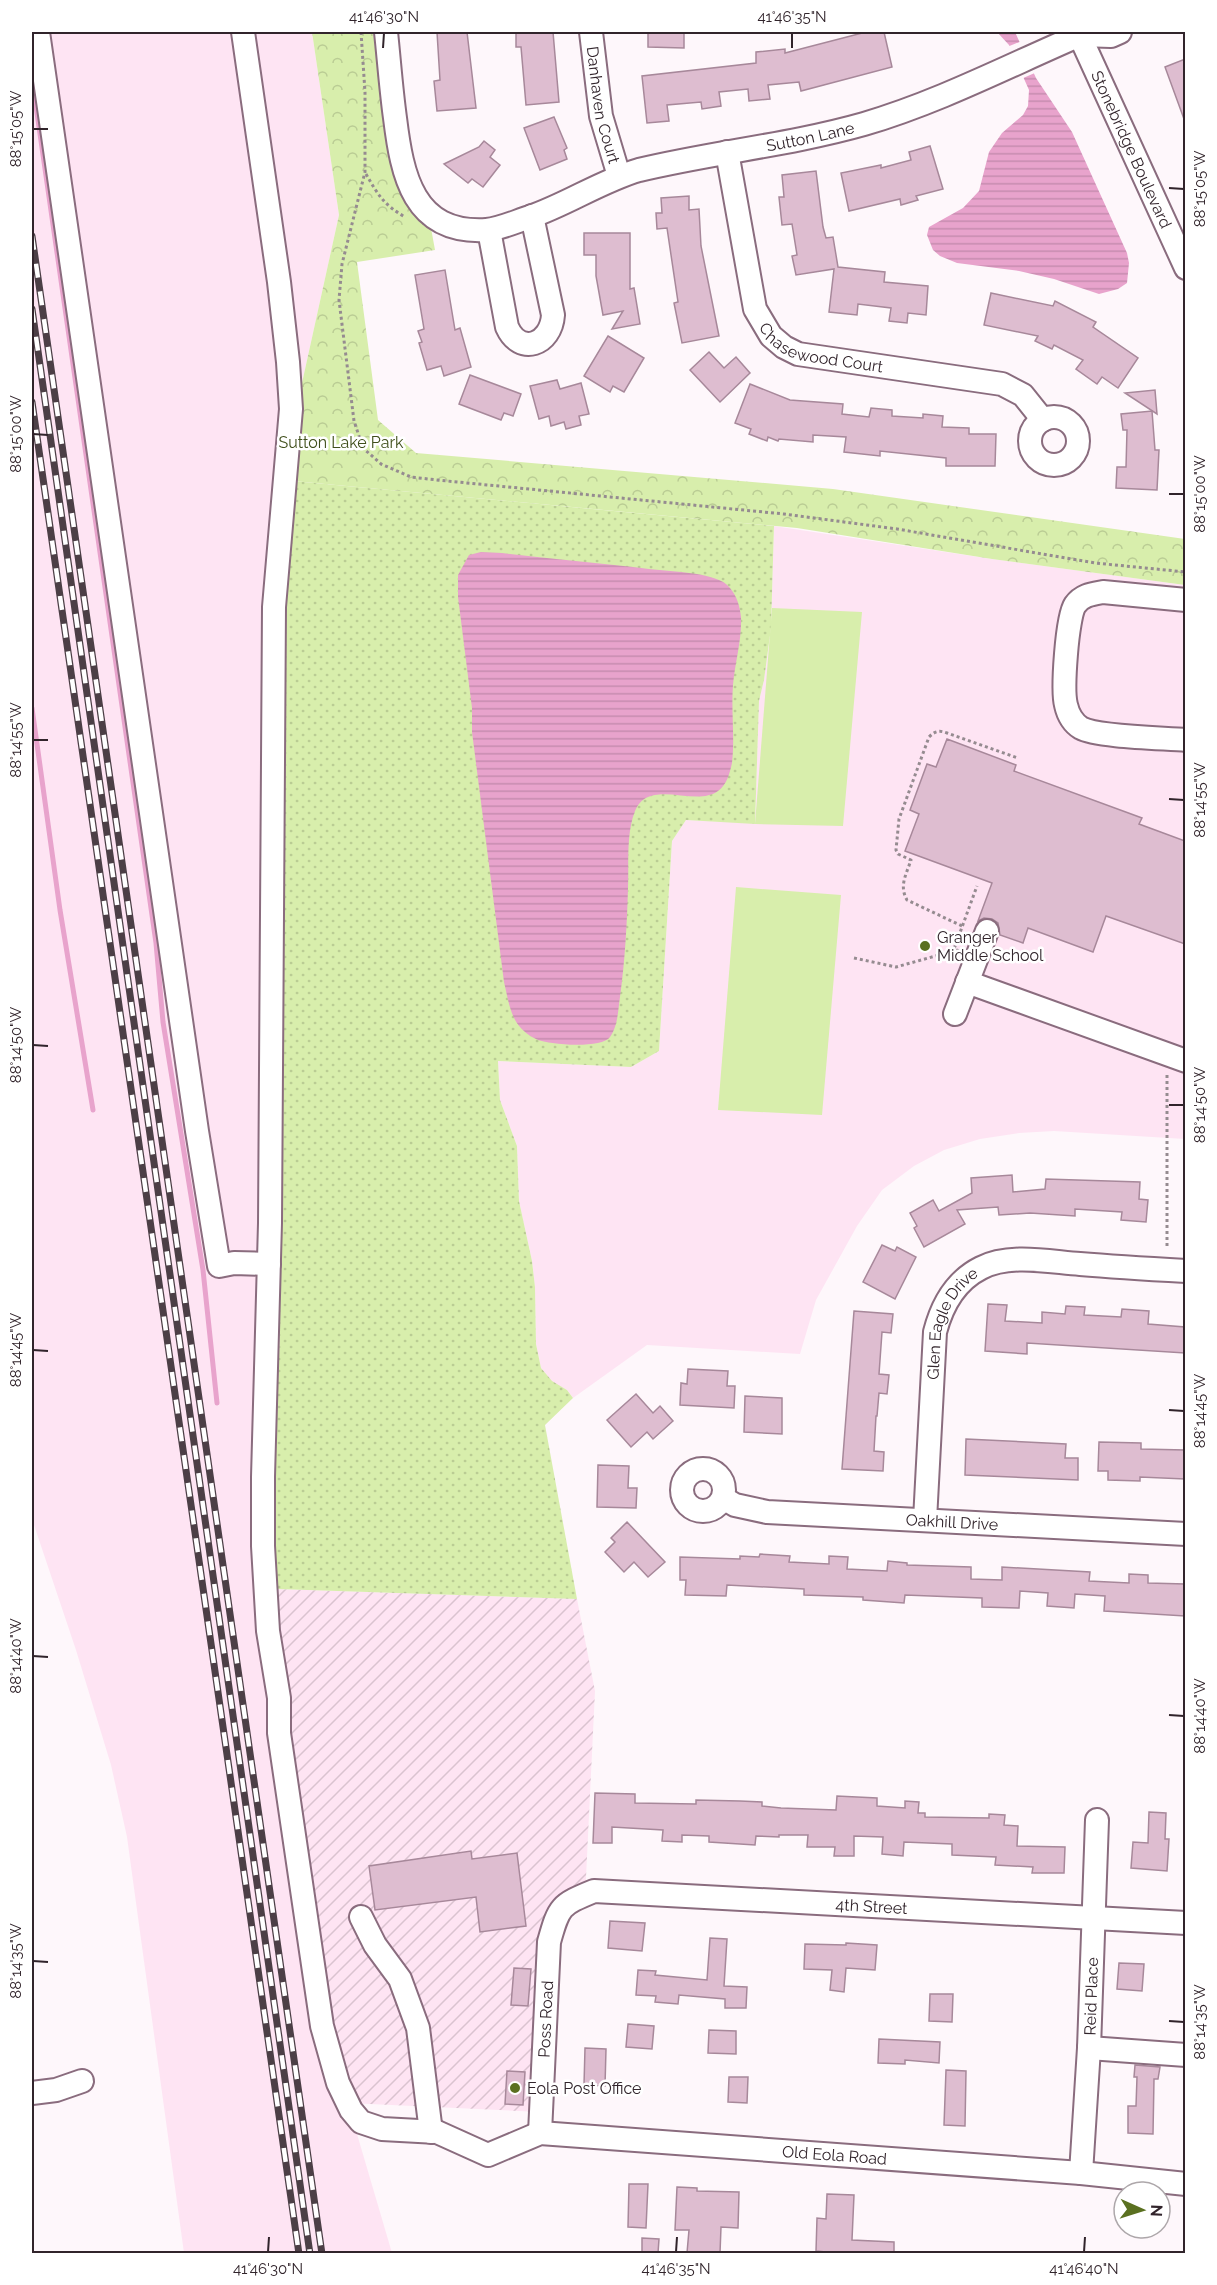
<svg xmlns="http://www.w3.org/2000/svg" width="1217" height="2285" font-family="Raleway,sans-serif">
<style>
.built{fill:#fee4f3}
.industrial{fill:url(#industrial-furrows)}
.grass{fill:url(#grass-dots)}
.park{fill:url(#park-crowns)}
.garden{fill:#d8eeac}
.water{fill:url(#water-rules)}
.pier{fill:#fef7fb}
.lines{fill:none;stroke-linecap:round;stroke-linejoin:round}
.stream{stroke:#e8a3cc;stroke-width:5}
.building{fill:#debdd0;stroke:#a7889a;stroke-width:1.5}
.minor-casing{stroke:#8a6c7e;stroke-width:26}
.path{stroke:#958b90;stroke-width:3;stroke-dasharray:3 3;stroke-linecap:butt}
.minor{stroke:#fff;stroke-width:22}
.rail-casing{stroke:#4c3f46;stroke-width:7}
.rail{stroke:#fff;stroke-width:4.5;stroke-dasharray:14;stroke-linecap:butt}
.ticks{fill:none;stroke:#31242b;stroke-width:2}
.poi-dot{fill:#5a7020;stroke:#fff;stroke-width:2}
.labels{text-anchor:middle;stroke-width:5;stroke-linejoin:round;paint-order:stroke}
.street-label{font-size:16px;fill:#31242b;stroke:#fff}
.park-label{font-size:16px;fill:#404f1c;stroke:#fff}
.poi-label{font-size:16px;fill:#31242b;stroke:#fff;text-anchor:start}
.neatline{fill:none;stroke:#31242b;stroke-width:2}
.ticks-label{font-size:15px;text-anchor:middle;fill:#31242b}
</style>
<defs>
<pattern id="industrial-furrows" width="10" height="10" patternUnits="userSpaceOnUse" patternTransform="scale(1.5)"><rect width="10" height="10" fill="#fee4f3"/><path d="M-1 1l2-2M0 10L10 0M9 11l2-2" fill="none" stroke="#dac3d0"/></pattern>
<pattern id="grass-dots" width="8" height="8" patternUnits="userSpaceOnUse" patternTransform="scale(1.5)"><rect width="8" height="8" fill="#d8eeac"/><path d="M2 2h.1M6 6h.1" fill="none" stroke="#bacc94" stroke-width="1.8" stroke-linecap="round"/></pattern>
<pattern id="park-crowns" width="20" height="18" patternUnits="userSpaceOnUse" patternTransform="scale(1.5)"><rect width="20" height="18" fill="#d8eeac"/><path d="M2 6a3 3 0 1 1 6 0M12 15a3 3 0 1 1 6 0" fill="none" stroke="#bacc94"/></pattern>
<pattern id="water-rules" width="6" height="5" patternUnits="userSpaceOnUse" patternTransform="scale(1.5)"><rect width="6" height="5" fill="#e8a3cc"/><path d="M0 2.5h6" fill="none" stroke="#c78caf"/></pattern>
</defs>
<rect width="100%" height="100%" fill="#fef7fb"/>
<!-- built -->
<g class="built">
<path d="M32,32H312L339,215L300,392L280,1330L273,1511L281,1655L342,2083L392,2253H184L127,1837L111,1765L76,1650L32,1519Z"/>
<path d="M774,526L992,559L1185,585V1139L1054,1131L1019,1133L980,1139L944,1150L914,1166L882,1190L857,1226L816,1300L800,1354L647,1345L573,1398L567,1390L552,1382L541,1368L536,1344L535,1287L532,1261L519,1201L517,1146L500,1100L498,1061L631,1067L659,1051L672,841L686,820L755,823L759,701L764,680L771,628Z"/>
</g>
<!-- industrial -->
<path class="industrial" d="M277,1589L577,1599L595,1691L585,1898L564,1910L541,2112L348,2103L342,2083L298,1810L281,1655Z"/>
<!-- grass -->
<path class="grass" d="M293,481L774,526L771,628L764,680L759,701L755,824L686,820L672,841L659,1051L631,1067L498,1061L500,1100L517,1146L519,1201L532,1261L535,1287L536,1344L541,1368L552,1381L567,1390L573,1398L545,1425L577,1599L277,1589L273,1511L280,1330L283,580Z"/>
<!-- park -->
<path class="park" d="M312,32H373L388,152L395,178L402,198L413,212L431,228L435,250L357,262L378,420L416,453L833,489L1185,539V585L992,559L797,528L293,481L300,392L339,215Z"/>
<!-- garden -->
<g class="garden">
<path d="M772,608L862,612L843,826L755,824Z"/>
<path d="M736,887L841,895L822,1115L718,1110Z"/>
</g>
<!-- water -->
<g class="water">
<path d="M997,32H1015L1036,78L1072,132L1127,253L1129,263L1127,283L1118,289L1099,294L1054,279L1019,271L957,263L940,256L933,250L927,235L929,227L963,208L979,191L989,152L1002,133L1023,115L1028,106L1029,90L1009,45Z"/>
<path d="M481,552L502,553C546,558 590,562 633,567C654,570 676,571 697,574C707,576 724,579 730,588C737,596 740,607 741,617C742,640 735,662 733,685C731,711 735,737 732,763C730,772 727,785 718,791C695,808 649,777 635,811C626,834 629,863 628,888C627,924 625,961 620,997C618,1010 618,1026 610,1037C602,1049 548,1045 536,1039C511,1027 510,1007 504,982L472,732V708L458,597V575L469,555Z"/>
</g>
<!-- pier -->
<path class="pier" d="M1022,41L1037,72L1021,79L1007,47Z"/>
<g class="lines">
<!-- stream -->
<g class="stream">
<path d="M32,78L156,943L163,1022L203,1270L217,1403"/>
<path d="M32,708L60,910L93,1110"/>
</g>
</g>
<!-- building -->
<g class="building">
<path d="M437,32H467L476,108L437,111L434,81L440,80Z"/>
<path d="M516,32H553L559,102L526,105L521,47H516Z"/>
<path d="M648,32H684V48L648,47Z"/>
<path d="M866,32H884L892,67L801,91L799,82L768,85L770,99L749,101L748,89L719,92L721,106L702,109L701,102L667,105L669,121L647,123L642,76L756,63V52L785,49V53Z"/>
<path d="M1185,59V119H1184L1165,67Z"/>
<path d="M554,117L567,148L564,150L567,159L540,170L524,128Z"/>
<path d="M484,141L495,150L490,157L500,165L483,187L472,179L468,183L444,164L479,147Z"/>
<path d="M930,146L943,189L916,196L918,200L901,205L900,199L849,211L841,173L881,165V168L911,160L909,152Z"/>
<path d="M816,171L823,227L826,238L833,237L838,267L885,272L884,282L928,286L926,315L908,313L907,323L889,321L891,308L858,304L857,315L829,312L834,269L796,275L792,256L797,255L792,224L782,225L779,197H784L782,175Z"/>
<path d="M689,196V210L699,209L701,246L719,336L682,343L674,303L678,302L667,228L657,229L656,213H662L661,198Z"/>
<path d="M584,233H630V289L634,288L640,324L612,329L623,311L603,315L596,276V255H584Z"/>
<path d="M445,270L455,330L460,328L471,367L444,376L441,366L427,370L419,343L422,342L418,331L424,329L415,275Z"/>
<path d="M991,293L1053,306L1055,301L1096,322L1093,327L1138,358L1118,388L1102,377L1097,384L1076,369L1083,360L1054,345L1052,349L1035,341L1038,336L984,325Z"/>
<path d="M608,336L644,358L624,392L613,386L610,392L584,376Z"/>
<path d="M709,352L724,368L736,357L750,373L720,402L690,370Z"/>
<path d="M470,375L521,394L513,416L504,413L501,420L459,404Z"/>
<path d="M557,380L560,389L581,383L589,414L579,416L581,425L566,429L564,422L551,426L549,416L539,419L530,386Z"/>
<path d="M750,384L790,400L843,404L842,414L869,417L871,408L892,410V416L923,418V414L943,416L942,427L969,428V434H996L995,466H946V458L880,451V456L844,452L846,437L813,435V442L779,439L778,441L768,437L767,441L749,434L751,429L735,423Z"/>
<path d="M1155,390L1157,414L1125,393Z"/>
<path d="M1152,411L1155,450H1159L1157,490L1116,488L1117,467H1126L1127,430H1123L1121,414Z"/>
<path d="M947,739L1016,765L1014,771L1142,818L1139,824L1185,841V944L1106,916L1093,952L1028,928L1023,943L1000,935L998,923L992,919L984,918L978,921L992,883L905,851L919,814L910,810L927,764L936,767Z"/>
<path d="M1012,1175L1013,1192L1045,1189L1046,1179L1140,1182L1139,1199L1148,1200L1146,1222L1121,1220L1122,1212L1075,1209V1216L1030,1213L999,1215L998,1207L957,1210L965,1224L924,1247L914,1228L917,1226L910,1213L933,1200L939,1211L972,1193L971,1178Z"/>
<path d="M882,1245L895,1251L897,1247L916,1257L895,1299L863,1282Z"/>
<path d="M988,1304L1007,1305L1005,1321L1042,1323V1312L1065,1314L1066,1306L1085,1307L1084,1315L1121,1317L1122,1309L1149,1311L1148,1324L1185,1327V1353L1027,1343V1354L985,1351Z"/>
<path d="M854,1311L893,1314L891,1333L882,1332L879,1374L889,1375L887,1394L879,1393L877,1416H876L874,1451L884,1452L883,1471L842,1469Z"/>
<path d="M688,1369L728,1371L727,1386H735L734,1408L680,1405L681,1383L687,1384Z"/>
<path d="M636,1394L653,1413L660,1406L673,1421L653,1439L647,1432L631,1447L607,1420Z"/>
<path d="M745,1396L782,1398V1434L744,1432Z"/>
<path d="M966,1439L1066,1444L1065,1458H1078V1480L965,1475Z"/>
<path d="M1099,1442L1141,1443V1449L1185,1450V1479L1140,1477V1481L1108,1480V1471H1098Z"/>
<path d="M598,1465L629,1466L628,1488H637L636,1508L597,1507Z"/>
<path d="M627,1522L665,1562L648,1577L634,1562L624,1572L605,1552L615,1542L611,1538Z"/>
<path d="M760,1554L790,1556L789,1562L829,1564V1556L848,1557L847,1569L887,1571L888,1561L907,1563V1565L971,1567V1579L1002,1580V1567L1090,1572L1089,1581L1129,1583V1574L1148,1575V1583L1185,1584V1616L1104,1611L1105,1596L1075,1594L1074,1608L1047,1606L1048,1593L1020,1591L1019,1608L982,1607V1598L905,1595L904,1603L863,1600V1597L804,1595V1589L727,1585L726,1596L685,1595L686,1580H680V1557L740,1559V1556L759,1557Z"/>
<path d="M595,1793L635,1794V1803L696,1804V1800L740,1801L762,1802V1806L781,1808L836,1810L837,1796L877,1798V1806L905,1808V1801L919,1802L918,1813H925V1817L989,1818V1814L1005,1815L1004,1825L1018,1826L1017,1846L1065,1847L1064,1873H1032L1033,1867L995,1865L996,1857L952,1855V1844L904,1842L903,1856L882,1854L883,1837L854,1836V1856H834L835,1847H807L808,1835H779V1837L756,1836L755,1845L709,1842V1836L682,1835V1842L662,1841L663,1830L612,1827V1843H593Z"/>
<path d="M1149,1812L1166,1813L1165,1839H1169L1167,1871L1131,1868L1133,1842L1148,1843Z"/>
<path d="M471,1851L472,1859L517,1853L526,1926L480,1932L476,1897L375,1910L369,1866Z"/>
<path d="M610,1921L645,1923L642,1951L608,1948Z"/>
<path d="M710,1938L727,1939L724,1986L747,1987L746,2008H725V1999L679,1995L678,2004L655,2002L656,1996L636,1995L638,1970L656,1971L655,1975L707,1980Z"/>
<path d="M846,1943L877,1945L875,1970L846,1968L844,1992L830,1990L832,1970L804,1969L805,1944L846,1945Z"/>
<path d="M1119,1963L1144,1964L1142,1991L1117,1989Z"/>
<path d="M514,1968L531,1969L528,2006L511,2005Z"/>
<path d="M930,1994H953L952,2022L929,2021Z"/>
<path d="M628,2024L654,2026L652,2049L626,2047Z"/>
<path d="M709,2030L736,2031V2054L708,2053Z"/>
<path d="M879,2039L940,2042L939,2063L905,2060V2064L878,2063Z"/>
<path d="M585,2048L606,2049L605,2086L584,2085Z"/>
<path d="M1135,2065L1160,2067L1158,2079H1154L1153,2134L1128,2133V2106H1136L1137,2077H1134Z"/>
<path d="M946,2070L966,2071L965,2126L944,2125Z"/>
<path d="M507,2071L525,2072L523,2105L505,2104Z"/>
<path d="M729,2077H748L747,2103L728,2102Z"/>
<path d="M629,2184H648L646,2228L628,2227Z"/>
<path d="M677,2187L697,2188V2191L739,2192L738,2228L721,2227L720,2253H687L689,2230H675Z"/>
<path d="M827,2194L854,2195L852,2240L894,2242V2253H836L816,2251L817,2218L826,2219Z"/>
<path d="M642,2238L659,2239L658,2253H642Z"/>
</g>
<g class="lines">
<!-- minor casing -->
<g class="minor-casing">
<g id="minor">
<path d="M38,32L197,1131L219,1266L234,1263L269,1264"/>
<path id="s1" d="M243,32L279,282L288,362L291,409L274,607L270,1223L263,1477V1546L268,1631L279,1698V1733L322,2026L338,2083L351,2110L361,2122L382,2129L437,2132L488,2155L540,2133L1081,2173L1186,2184"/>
<path id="s2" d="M386,32C389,60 391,89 395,118C402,175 413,234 486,230C500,229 517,221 530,217C568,204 601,181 639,170C714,152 790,145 864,124C939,102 1008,66 1080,35L1084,32"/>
<path id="s3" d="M591,32L601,116L619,176"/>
<path id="s4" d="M1078,32L1186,268"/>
<path d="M1080,35L1111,36L1120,32"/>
<path id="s5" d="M727,152L755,309L771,336L784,347L798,354L1002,384L1023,395L1043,420"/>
<path d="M489,230L507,327C520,356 551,345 553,315L532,216"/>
<circle cx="1054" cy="441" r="24"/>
<path d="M1186,600L1103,592C1092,594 1082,595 1075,605C1067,617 1062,690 1066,705C1068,714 1073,723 1081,728C1097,737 1163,738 1186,740"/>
<path d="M967,982L1186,1061"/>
<path d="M955,1014L987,931"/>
<circle cx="703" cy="1490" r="21"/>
<path id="s6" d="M723,1498L735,1505L767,1512L1186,1534"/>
<path id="s7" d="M925,1520L935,1332C942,1305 955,1281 981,1268C1010,1253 1050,1262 1080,1264C1115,1267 1150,1269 1186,1271"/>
<path d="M361,1917L375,1945L400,1979L418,2028L431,2132"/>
<path d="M1089,2048L1186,2055"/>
<path d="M32,2093L56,2090L82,2081"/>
<path id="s8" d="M540,2133L549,1942C559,1906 560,1905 594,1891L1186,1923"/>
<path id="s9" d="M1081,2173L1089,2048L1097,1820"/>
</g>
</g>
<!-- path -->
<g class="path">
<path d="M361,32L365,92V172L342,264L339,300L354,421L363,448L381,464L411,477L437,480L784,514L897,529L1095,563L1186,572"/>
<path d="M366,174C378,195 384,205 405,217"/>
<path d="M962,926L907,900C899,886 906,875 911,860L898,854L896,850L899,819L929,737C935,731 939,730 947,733L1018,758"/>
<path d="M959,951L954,949L977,886"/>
<path d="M854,958L896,967L950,952L954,949"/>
<path d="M1167,1075V1246"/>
</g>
<!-- minor -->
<use href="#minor" class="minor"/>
<!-- rail casing -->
<g class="rail-casing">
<g id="rail">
<path d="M32,236L322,2254"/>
<path d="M32,309L310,2254"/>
<path d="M32,402L299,2254"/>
</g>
</g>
<!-- rail -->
<use href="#rail" class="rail"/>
</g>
<!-- ticks -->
<path class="ticks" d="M383,48L384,33M792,48V33M33,129H48M1169,188L1184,189M33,434L48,435M1169,494H1184M33,740H48M1169,799L1184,800M33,1045L48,1046M1169,1105H1184M33,1350L48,1351M1169,1410L1184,1411M33,1656L48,1657M1169,1715L1184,1716M33,1961L48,1962M1169,2021L1184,2022M268,2252L269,2237M676,2252L677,2237M1084,2252L1085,2237"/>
<!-- markers -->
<g class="poi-dot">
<circle cx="925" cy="946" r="6"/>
<circle cx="515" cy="2088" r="6"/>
</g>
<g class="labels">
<!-- street labels -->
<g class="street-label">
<text dy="6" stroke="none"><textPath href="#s3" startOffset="74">Danhaven Court</textPath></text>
<text dy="6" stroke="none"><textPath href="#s2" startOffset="590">Sutton Lane</textPath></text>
<text dy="6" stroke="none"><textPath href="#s4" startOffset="129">Stonebridge Boulevard</textPath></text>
<text dy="6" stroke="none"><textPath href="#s5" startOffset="243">Chasewood Court</textPath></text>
<text dy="6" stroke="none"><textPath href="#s7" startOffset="202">Glen Eagle Drive</textPath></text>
<text dy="6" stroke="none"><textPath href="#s6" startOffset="232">Oakhill Drive</textPath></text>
<text dy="6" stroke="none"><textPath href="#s8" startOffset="542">4th Street</textPath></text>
<text dy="6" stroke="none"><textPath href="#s9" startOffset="177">Reid Place</textPath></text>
<text dy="6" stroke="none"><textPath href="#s8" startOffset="114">Poss Road</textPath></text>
<text dy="6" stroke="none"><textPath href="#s1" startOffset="2592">Old Eola Road</textPath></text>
</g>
<!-- park labels -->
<g class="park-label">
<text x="341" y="448">Sutton Lake Park</text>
</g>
<!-- poi labels -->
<g class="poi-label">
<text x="937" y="943">Granger<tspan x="937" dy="18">Middle School</tspan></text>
<text x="527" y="2094">Eola Post Office</text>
</g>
</g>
<!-- border -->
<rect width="1217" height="2285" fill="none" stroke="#ffffff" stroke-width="66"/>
<!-- north arrow -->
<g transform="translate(1142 2210) rotate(93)"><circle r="28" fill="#ffffff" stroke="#ada7aa" stroke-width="1.5"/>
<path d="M0-4.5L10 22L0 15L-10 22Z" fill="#5a7020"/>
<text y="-9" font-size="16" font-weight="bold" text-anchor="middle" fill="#31242b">N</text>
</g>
<rect x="33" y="33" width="1151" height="2219" class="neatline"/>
<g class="ticks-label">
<text x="384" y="22">41°46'30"N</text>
<text x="792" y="22">41°46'35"N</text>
<text transform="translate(16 129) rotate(-90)" y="5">88°15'05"W</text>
<text transform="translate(1200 189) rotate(-90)" y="5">88°15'05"W</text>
<text transform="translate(16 434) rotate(-90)" y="5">88°15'00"W</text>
<text transform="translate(1200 494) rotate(-90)" y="5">88°15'00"W</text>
<text transform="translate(16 740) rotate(-90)" y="5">88°14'55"W</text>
<text transform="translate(1200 800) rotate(-90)" y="5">88°14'55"W</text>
<text transform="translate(16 1045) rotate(-90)" y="5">88°14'50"W</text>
<text transform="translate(1200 1105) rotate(-90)" y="5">88°14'50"W</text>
<text transform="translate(16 1350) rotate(-90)" y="5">88°14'45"W</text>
<text transform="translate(1200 1411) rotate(-90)" y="5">88°14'45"W</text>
<text transform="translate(16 1656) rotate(-90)" y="5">88°14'40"W</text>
<text transform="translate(1200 1716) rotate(-90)" y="5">88°14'40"W</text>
<text transform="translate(16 1961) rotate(-90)" y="5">88°14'35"W</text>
<text transform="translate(1200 2022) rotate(-90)" y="5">88°14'35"W</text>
<text x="268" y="2274">41°46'30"N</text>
<text x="676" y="2274">41°46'35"N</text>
<text x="1084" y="2274">41°46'40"N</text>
</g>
</svg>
